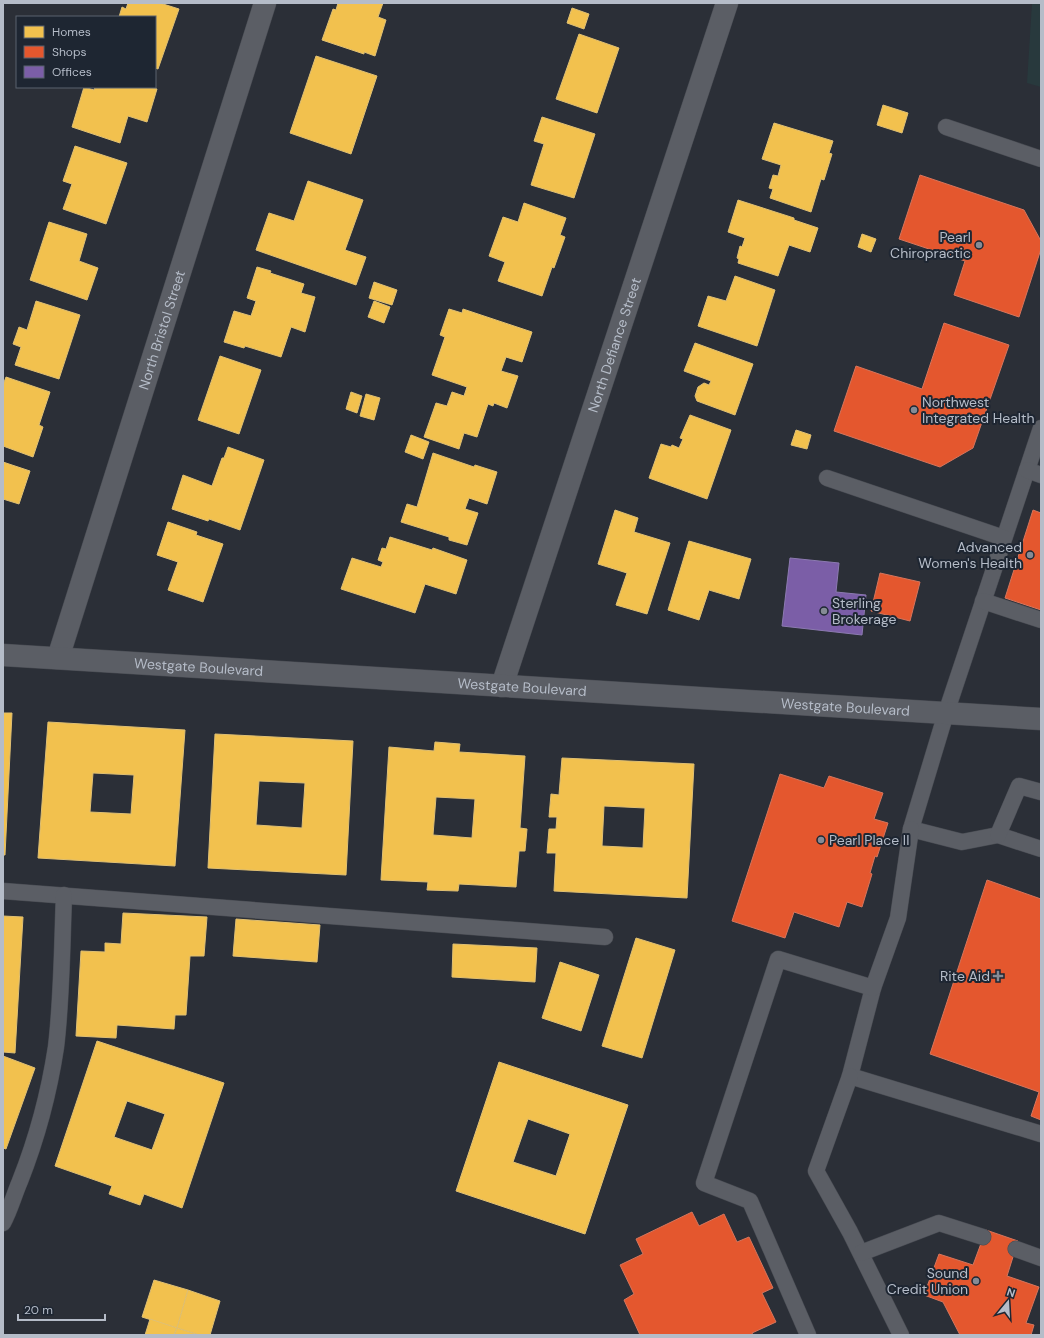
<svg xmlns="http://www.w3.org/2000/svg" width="1044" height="1338" font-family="'DM Sans',sans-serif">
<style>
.green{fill:#28393d}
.homes{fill:#f2c14e;stroke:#e0c073;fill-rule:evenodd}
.shops{fill:#e4572e;stroke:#d6755c}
.offices{fill:#7b5ea7;stroke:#8c7ab1}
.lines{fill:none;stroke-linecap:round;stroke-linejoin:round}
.service-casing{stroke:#474a51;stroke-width:17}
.minor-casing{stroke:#474a51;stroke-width:23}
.tertiary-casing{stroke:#474a51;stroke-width:23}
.service{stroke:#5b5e65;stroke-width:16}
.minor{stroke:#5b5e65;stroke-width:22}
.tertiary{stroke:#5b5e65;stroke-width:22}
.poi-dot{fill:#858b95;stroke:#1e2632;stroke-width:1.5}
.labels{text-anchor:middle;stroke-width:4;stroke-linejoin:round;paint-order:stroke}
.poi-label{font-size:14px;fill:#b5bcc8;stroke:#1e2632;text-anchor:end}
.street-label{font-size:14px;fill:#b5bcc8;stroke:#1e2632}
</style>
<rect width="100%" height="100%" fill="#2b2f37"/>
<!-- green -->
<path class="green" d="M1032,3H1041V87L1027,83Z"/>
<!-- homes -->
<g class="homes">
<path d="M128,3H160L179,9L158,69L155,68V17H119L122,7L126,9Z"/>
<path d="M338,3H383L378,17L386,20L375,56L364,52V54L322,40L333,9L336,10Z"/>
<path d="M572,8L589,14L584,29L567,23Z"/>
<path d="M579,34L619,48L597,113L556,99Z"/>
<path d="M316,56L377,76L351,154L290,133Z"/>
<path d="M84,87L94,90L95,87H149L157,89L147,122L128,116L120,143L72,127Z"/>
<path d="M883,105L908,113L902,133L877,125Z"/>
<path d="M542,117L595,134L574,198L531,185L544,144L534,141Z"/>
<path d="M774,123L833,141L829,153L832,154L824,180L821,179L811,212L770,198L773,189L769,188L773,175L778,176L781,165L762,159Z"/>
<path d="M75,146L127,163L106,224L63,209L72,184L63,181Z"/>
<path d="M308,181L363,200L345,250L366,257L356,285L256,250L269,213L294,221Z"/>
<path d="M738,200L794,218V220L818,228L810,252L789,245L778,276L738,263L739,259L737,258L740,246L742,247L745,238L728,232Z"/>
<path d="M524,203L566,218L560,235L565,237L554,268L552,267L542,296L498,281L505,262L489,256L503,217L518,222Z"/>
<path d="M49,222L87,234L79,261L98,268L87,300L30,280Z"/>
<path d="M862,234L876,239L871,252L858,247Z"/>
<path d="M257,267L271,271L270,273L304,284L301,293L315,297L305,332L291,327L281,357L245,346L244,348L224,342L234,311L251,316L256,301L247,298Z"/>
<path d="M735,276L775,290L757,346L698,326L708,296L726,301Z"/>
<path d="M374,282L397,290L392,305L369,298Z"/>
<path d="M36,301L80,315L59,379L15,365L21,347L13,344L19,327L27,330Z"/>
<path d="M374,301L390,307L384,323L368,317Z"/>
<path d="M449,309L462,313L463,309L532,332L522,362L506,357L501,371L518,376L507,408L494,403L493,406L488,404L477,437L464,433L459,449L424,437L436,403L447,406L452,392L464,396L467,387L432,375L445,337L440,335Z"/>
<path d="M695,343L753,364L735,415L697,401L695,396L698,387L704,383L709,385L711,381L684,371Z"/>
<path d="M220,356L261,370L239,434L198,420Z"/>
<path d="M6,377L50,392L39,425L43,427L33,457L3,446V385Z"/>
<path d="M351,392L362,396L357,413L346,409Z"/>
<path d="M366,394L380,398L374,420L360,416Z"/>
<path d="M690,415L731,430L707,499L649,478L661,444L671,447L672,445L679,448L683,439L680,438Z"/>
<path d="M796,430L811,435L807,449L791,445Z"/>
<path d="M411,435L429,442L423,459L405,452Z"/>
<path d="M228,447L264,460L240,530L209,519L208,521L172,509L183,475L212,486L222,458H224Z"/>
<path d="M433,453L474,467L475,465L497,472L487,504L469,498L465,509L478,513L467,545L449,540V537L401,522L407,504L417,507Z"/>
<path d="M3,462L30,471L19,504L3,499Z"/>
<path d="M615,510L638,518L634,532L670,543L647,614L616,605L627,573L598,564Z"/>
<path d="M168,522L197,532L196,535L223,544L203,602L168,590L178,562L157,555Z"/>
<path d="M390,537L432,550L433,548L467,560L456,594L425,584L415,613L341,589L352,558L381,567L383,562L378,560L382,548L386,549Z"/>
<path d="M689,541L751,559L739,599L709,590L699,620L668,610Z"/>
<path d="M3,713H12L5,855H3Z"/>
<path d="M48,722L185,730L175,866L38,858ZM93,773L134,775L131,814L90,812Z"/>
<path d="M215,734L353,741L346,875L208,868ZM259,781L305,783L302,828L256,825Z"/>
<path d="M435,742L460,744L459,752L525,756L520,828L527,829L525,851H519L516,887L459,884L458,891L427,890L428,882L381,880L389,747L434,751ZM436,797L475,799L472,838L433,835Z"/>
<path d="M562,758L694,764L687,898L554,891L556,853H547L549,829H556L557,817H549L551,794L559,795ZM604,806L645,808L643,848L602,846Z"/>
<path d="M123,913L207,917L204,956H190L186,1015H175L174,1029L117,1025L116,1038L76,1036L81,951L105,952V943L121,944Z"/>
<path d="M3,916L23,917L15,1053L3,1052Z"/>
<path d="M236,919L320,925L317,962L233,956Z"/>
<path d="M636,938L675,950L642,1058L602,1046Z"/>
<path d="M453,944L537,948L535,982L452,977Z"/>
<path d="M560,962L599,975L581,1031L542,1018Z"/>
<path d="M97,1041L224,1083L182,1208L144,1194L140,1205L109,1194L112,1186L55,1166ZM127,1101L165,1114L152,1150L114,1137Z"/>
<path d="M3,1056L35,1068L6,1149L3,1148Z"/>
<path d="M499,1062L628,1105L585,1234L456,1191ZM528,1119L570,1134L556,1176L513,1162Z"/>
<path d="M154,1280L188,1290L177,1328L142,1317Z"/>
<path d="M188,1290L220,1301L210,1335H199L177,1328Z"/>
<path d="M150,1319L177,1328L174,1335H145Z"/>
<path d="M177,1328L199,1335H174Z"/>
</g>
<!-- shops -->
<g class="shops">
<path d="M920,175L1024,210L1041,241V249L1019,317L954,295L965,261L899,239Z"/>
<path d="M944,323L1009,345L973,448L940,467L834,431L856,366L922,389Z"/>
<path d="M1033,510L1041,513V610L1005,598Z"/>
<path d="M880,573L920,582L910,621L871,611Z"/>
<path d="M780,774L824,788L829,776L883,793L874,819L888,823L877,857L875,856L870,873L872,874L862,907L847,902L839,927L794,912L785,938L732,921Z"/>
<path d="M987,880L1041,899V1120L1031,1116L1039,1092L930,1054Z"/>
<path d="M692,1212L699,1226L724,1214L737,1242L749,1237L773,1288L762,1293L776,1322L752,1333L753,1335H640L624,1300L634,1294L620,1265L643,1254L636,1239Z"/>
<path d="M986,1230L1018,1241L1007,1276L1039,1287L1026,1323L1034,1325L1031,1335H960L943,1302L924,1295L939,1254L973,1265Z"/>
</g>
<!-- offices -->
<path class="offices" d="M790,558L839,563L836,592L866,595L862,635L782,626Z"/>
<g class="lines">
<!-- service casing -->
<g class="service-casing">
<g id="service">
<path d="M946,127L1041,159"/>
<path d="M1041,428L946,713L911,829L962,842L998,835L1041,849"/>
<path d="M1027,470L1041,475"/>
<path d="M827,478L1004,538"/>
<path d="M983,601L1041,620"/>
<path d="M998,835L1019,786L1041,792"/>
<path d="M3,891L605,937"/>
<path d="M873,988L850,1076L1041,1134"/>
<path d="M850,1076L816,1171L850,1232L901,1335"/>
<path d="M3,1223C10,1210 14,1195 20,1181C37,1138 49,1093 56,1047C62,997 62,945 64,895"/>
<path d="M1016,1249L1041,1258"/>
<path d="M861,1253L939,1223L983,1237"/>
<path d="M808,1335L750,1201L704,1183L778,959L873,988L898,918L911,829"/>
</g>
</g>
<!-- minor casing -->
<g class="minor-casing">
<g id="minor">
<path id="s1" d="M58,658L265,3"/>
<path id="s2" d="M502,686L727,3"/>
</g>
</g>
<!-- tertiary casing -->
<g class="tertiary-casing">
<g id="tertiary">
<path id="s3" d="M3,655L1041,719"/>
</g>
</g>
<!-- service -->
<use href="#service" class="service"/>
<!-- minor -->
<use href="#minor" class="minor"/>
<!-- tertiary -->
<use href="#tertiary" class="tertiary"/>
</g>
<!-- markers -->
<g class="poi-dot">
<circle cx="979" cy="245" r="4"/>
<circle cx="914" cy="410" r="4"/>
<circle cx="1030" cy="555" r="4"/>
<circle cx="824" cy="611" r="4"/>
<circle cx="821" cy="840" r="4"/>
<path d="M996 970h4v4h4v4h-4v4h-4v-4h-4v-4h4z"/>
<circle cx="976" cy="1281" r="4"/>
</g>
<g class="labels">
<!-- poi labels -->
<g class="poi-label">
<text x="971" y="242">Pearl<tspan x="971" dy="16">Chiropractic</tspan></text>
<text x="922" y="407" text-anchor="start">Northwest<tspan x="922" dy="16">Integrated Health</tspan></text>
<text x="1022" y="552">Advanced<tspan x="1022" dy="16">Women's Health</tspan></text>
<text x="832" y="608" text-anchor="start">Sterling<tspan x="832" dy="16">Brokerage</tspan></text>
<text x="829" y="845" text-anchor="start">Pearl Place II</text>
<text x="990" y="981">Rite Aid</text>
<text x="968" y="1278">Sound<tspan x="968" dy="16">Credit Union</tspan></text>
</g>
<!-- street labels -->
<g class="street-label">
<text dy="5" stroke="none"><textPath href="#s1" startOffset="344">North Bristol Street</textPath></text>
<text dy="5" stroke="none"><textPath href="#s2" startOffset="359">North Defiance Street</textPath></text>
<text dy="5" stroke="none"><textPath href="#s3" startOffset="196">Westgate Boulevard</textPath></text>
<text dy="5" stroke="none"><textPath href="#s3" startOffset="520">Westgate Boulevard</textPath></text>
<text dy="5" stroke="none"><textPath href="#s3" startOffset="844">Westgate Boulevard</textPath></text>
</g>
</g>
<!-- border -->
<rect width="1044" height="1338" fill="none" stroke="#b5bcc8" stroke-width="8"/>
<!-- legend -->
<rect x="16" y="16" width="140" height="72" fill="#1e2632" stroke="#5a626e"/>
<rect x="24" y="26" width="20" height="12" fill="#f2c14e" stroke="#5a626e"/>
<text x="52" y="36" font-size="12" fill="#b5bcc8">Homes</text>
<rect x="24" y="46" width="20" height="12" fill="#e4572e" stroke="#5a626e"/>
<text x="52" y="56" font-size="12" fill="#b5bcc8">Shops</text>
<rect x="24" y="66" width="20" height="12" fill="#7b5ea7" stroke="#5a626e"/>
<text x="52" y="76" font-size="12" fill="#b5bcc8">Offices</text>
<!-- north arrow -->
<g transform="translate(1008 1302) rotate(18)" stroke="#1e2632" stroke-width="3" paint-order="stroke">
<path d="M0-3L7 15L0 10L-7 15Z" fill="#b5bcc8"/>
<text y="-6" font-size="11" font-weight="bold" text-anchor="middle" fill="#b5bcc8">N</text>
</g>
<!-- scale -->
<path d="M18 1314v6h87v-6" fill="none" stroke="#b5bcc8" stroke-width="2"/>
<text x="24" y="1314" font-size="12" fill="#b5bcc8" stroke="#1e2632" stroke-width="3" paint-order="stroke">20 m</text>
</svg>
